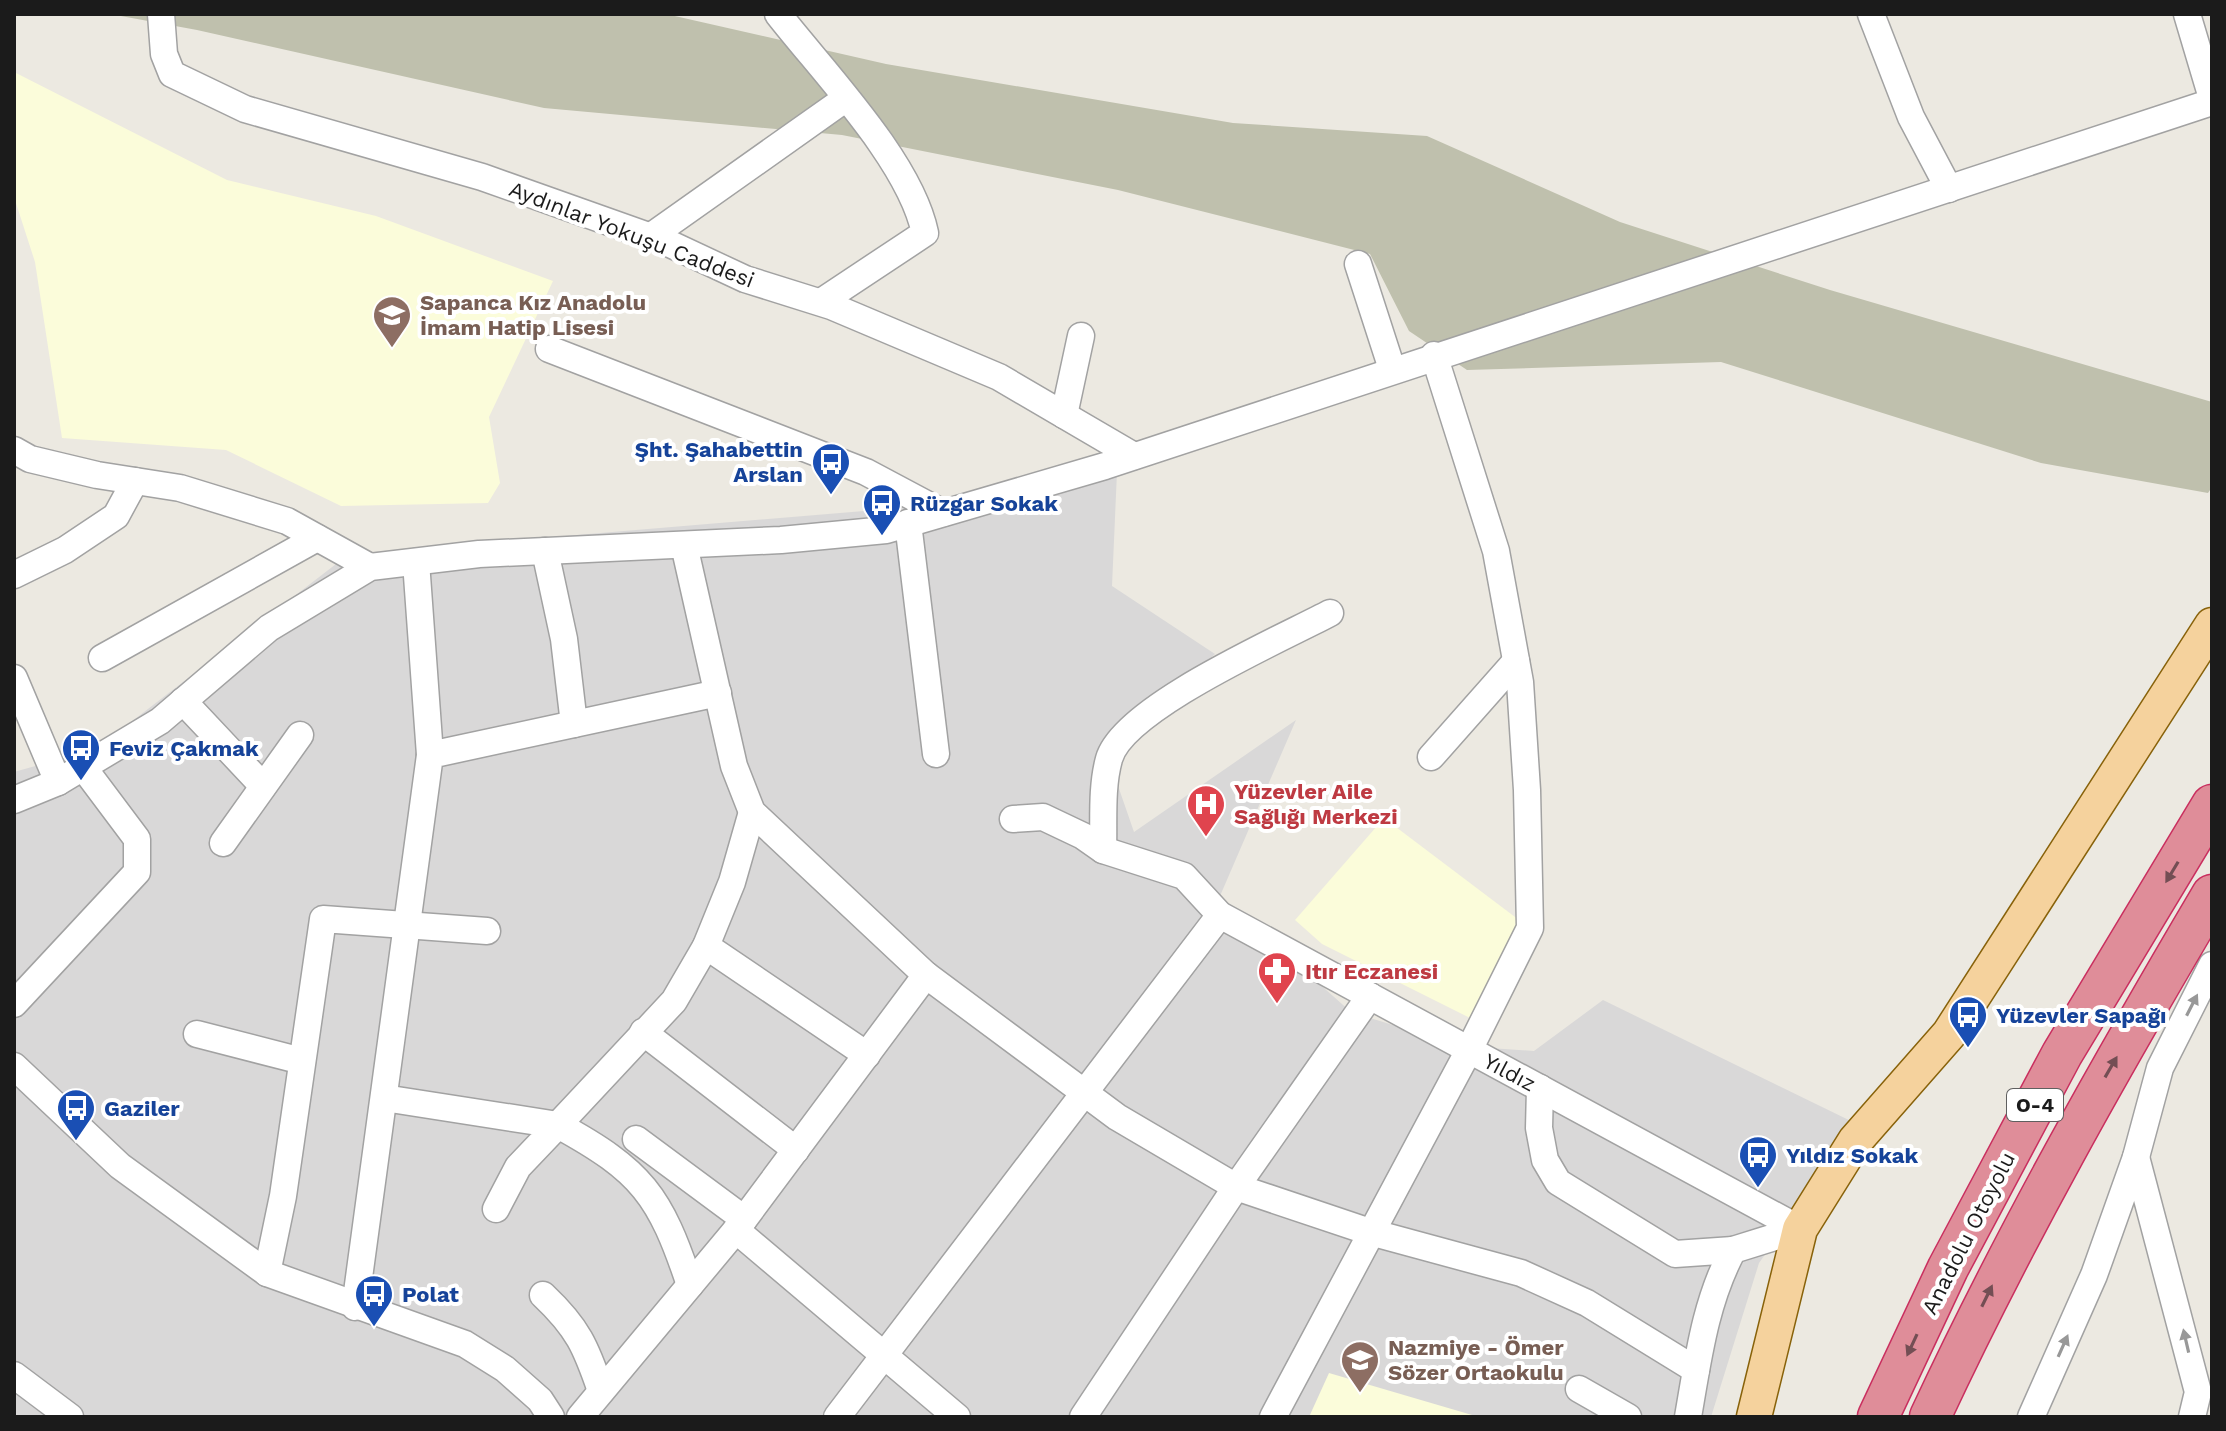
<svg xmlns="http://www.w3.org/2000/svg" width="2226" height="1431" font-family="'Work Sans',sans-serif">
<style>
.residential{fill:#d9d8d8}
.education{fill:#fbfcda}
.construction{fill:#bfc0ad}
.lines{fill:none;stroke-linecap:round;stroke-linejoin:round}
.minor-casing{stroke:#a2a2a2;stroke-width:29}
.major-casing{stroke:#88620a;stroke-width:37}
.highway-casing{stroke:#c92f5f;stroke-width:43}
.minor{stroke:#fff;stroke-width:26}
.major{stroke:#f5d29d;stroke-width:34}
.highway{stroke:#df8d99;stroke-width:40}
.oneway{fill:#734e54}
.oneway2{fill:#989898}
.labels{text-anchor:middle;stroke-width:8;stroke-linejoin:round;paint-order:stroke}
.shield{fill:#fff;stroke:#5f5f5f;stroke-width:2}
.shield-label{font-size:20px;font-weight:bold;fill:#1b1b1b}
.street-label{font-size:22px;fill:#1b1b1b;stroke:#fff}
.education-label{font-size:22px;font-weight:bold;fill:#785e54;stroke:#fff;text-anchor:start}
.transit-label{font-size:22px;font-weight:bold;fill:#164399;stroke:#fff;text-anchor:start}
.health-label{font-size:22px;font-weight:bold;fill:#be3a42;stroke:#fff;text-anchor:start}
</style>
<rect width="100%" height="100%" fill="#ece9e1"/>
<!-- residential -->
<path class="residential" d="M1117,472L1112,586L1215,654L1107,754L1134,832L1296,720L1220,896L1351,1012L1460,1046L1534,1051L1603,1000L1857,1124L1759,1263L1711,1417H14V772L96,749L349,554L876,510Z"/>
<!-- education -->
<g class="education">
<path d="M14,72L227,180L376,216L553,281L489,417L500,483L488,503L341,506L226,450L62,438L35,262L14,197Z"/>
<path d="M1384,818L1523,923L1472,1019L1322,944L1295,920Z"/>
<path d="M1329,1373L1472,1415L1474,1417H1309Z"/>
</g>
<!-- construction -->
<path class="construction" d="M110,14H666L886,64L1233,123L1427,136L1620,222L1830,290L2212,402V487L2208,493L2041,463L1721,362L1467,370L1409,331L1370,254L1118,190L842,135L544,108L197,30Z"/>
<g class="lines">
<!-- minor casing -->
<g class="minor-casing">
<g id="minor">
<path d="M161,14L164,54L172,74L245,109L482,177L668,243L745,279L831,306L999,377L1134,456"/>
<path d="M778,14C824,73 910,161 925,233L821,302"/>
<path d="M1871,14L1911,117L1949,189"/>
<path d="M2187,14L2212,98"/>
<path d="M650,237L845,99"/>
<path d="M1358,264L1392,369"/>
<path d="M549,349L866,472L943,513"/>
<path d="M1064,415L1081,336"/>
<path d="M14,450L30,459L97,475L180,488L287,521L370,567"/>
<path d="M908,523L936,754"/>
<path d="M684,545L734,766L752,812L926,975L1117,1117L1236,1187L1370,1232L1521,1273L1587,1303L1696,1370"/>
<path d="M545,551L564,639L574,724"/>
<path d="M416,562L430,755"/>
<path d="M14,575L65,550L116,516L135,481"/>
<path d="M102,658L317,538"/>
<path d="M14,678L58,782"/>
<path d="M183,701L263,786"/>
<path d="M1431,757L1516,661"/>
<path d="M14,800L58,782L160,721L269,628L370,567L479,554L781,540L886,530L1105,466L2212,102"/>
<path d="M1013,819L1043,817L1083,836L1103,850L1184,876L1220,915L1800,1229"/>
<path d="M223,843L300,735"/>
<path d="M1103,850C1104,821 1101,788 1109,759C1123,708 1281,639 1330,613"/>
<path d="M706,946L867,1055"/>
<path d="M14,1004L137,872V839L83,767"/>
<path d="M643,1032L796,1150"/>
<path d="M197,1034L302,1061"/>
<path d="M14,1066L120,1166L267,1273L465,1344L505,1369L540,1400L551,1417"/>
<path d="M1540,1088L1539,1128L1545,1160L1558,1182L1675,1254L1733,1250"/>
<path d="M384,1098L558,1125L518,1167L496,1209"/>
<path d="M636,1139L744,1219"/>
<path d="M2136,1157L2198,1392L2192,1417"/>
<path d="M736,1230L957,1417"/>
<path d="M267,1273L283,1196L323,919L487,931"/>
<path d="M690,1285C660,1195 642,1171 558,1125L674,1001L706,946L732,882L752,812"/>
<path d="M543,1295C578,1328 586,1347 601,1391"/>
<path d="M355,1307L430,755L718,693"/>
<path d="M14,1375L70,1417"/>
<path d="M1579,1389L1628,1417"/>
<path d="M580,1417L736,1230L926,975"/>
<path d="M837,1417L1220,915"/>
<path d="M1083,1417L1236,1187L1370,996"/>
<path d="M1273,1417L1469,1050L1530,928L1527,790L1520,682L1496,551L1434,355"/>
<path d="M1688,1417C1698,1360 1705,1302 1733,1250L1800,1229"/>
<path d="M2031,1417L2094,1275L2136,1157L2160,1068L2212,965"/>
</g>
</g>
<!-- major casing -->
<g class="major-casing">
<path id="major" d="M1754,1417L1800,1229L1855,1141L1949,1034L2212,625"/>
</g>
<!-- highway casing -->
<g class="highway-casing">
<g id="highway">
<path d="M1878,1417L1948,1268L2062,1054L2212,805"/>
<path d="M1930,1417C2014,1237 2111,1066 2212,895"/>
</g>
</g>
<!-- minor -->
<use href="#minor" class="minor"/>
<!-- major -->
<use href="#major" class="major"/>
<!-- highway -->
<use href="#highway" class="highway"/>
</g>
<!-- one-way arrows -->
<defs><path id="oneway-solid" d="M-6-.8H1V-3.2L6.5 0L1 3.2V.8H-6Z" transform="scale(2)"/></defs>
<g class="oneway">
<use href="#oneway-solid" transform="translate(2172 872) rotate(121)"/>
<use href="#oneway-solid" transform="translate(2111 1067) rotate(-60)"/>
<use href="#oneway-solid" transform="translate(1987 1296) rotate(-64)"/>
<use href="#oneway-solid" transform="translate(1912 1345) rotate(115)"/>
</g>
<g class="oneway2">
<use href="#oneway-solid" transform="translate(2192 1005) rotate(-63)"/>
<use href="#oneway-solid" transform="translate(2186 1341) rotate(-103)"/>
<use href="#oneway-solid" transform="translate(2063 1346) rotate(-66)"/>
</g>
<!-- icons -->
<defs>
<g id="school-pin" transform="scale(2)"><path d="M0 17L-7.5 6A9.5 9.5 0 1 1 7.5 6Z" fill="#8d6e63" stroke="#fff"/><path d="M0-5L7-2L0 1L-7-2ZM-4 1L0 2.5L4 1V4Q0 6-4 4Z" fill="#fff"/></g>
<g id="bus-pin" transform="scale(2)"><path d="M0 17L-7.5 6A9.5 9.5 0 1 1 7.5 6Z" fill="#1a4fb4" stroke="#fff"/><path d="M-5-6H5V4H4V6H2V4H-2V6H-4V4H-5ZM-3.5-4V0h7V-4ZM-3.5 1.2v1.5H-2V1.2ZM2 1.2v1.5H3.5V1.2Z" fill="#fff"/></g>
<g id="hospital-pin" transform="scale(2)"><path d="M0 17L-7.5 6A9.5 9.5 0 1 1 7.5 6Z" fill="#e0444e" stroke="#fff"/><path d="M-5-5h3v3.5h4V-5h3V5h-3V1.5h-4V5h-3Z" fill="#fff"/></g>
<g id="pharmacy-pin" transform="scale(2)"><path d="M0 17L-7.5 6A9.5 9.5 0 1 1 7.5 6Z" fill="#e0444e" stroke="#fff"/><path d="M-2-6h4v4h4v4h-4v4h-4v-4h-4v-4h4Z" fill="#fff"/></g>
</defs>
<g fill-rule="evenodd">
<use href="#school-pin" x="392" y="315"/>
<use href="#bus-pin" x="831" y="462"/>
<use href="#bus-pin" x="882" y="503"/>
<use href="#bus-pin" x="81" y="748"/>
<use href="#hospital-pin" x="1206" y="804"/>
<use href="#pharmacy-pin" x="1277" y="971"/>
<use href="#bus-pin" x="1968" y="1015"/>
<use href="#bus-pin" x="76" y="1108"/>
<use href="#bus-pin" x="1758" y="1155"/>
<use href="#bus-pin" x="374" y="1294"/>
<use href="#school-pin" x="1360" y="1360"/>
</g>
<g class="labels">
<!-- shield labels -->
<rect class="shield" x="2007" y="1089" width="56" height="32" rx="6"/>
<g class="shield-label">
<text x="2035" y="1112">O-4</text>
</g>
<!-- street labels -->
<g class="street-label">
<text transform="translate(632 234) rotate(21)" y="8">Aydınlar Yokuşu Caddesi</text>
<text transform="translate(1510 1072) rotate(28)" y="8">Yıldız</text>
<text transform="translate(1968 1233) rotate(-63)" y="8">Anadolu Otoyolu</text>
</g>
<!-- education labels -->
<g class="education-label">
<text x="420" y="310">Sapanca Kız Anadolu<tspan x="420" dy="25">İmam Hatip Lisesi</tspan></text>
<text x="1388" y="1355">Nazmiye - Ömer<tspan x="1388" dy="25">Sözer Ortaokulu</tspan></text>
</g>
<!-- transit labels -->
<g class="transit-label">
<text x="803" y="457" text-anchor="end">Şht. Şahabettin<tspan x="803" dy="25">Arslan</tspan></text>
<text x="910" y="511">Rüzgar Sokak</text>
<text x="109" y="756">Feviz Çakmak</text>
<text x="1996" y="1023">Yüzevler Sapağı</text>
<text x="104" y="1116">Gaziler</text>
<text x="1786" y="1163">Yıldız Sokak</text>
<text x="402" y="1302">Polat</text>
</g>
<!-- health labels -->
<g class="health-label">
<text x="1234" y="799">Yüzevler Aile<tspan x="1234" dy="25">Sağlığı Merkezi</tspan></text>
<text x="1305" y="979">Itır Eczanesi</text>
</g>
</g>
<!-- border -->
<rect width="2226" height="1431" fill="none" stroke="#1b1b1b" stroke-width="32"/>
</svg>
